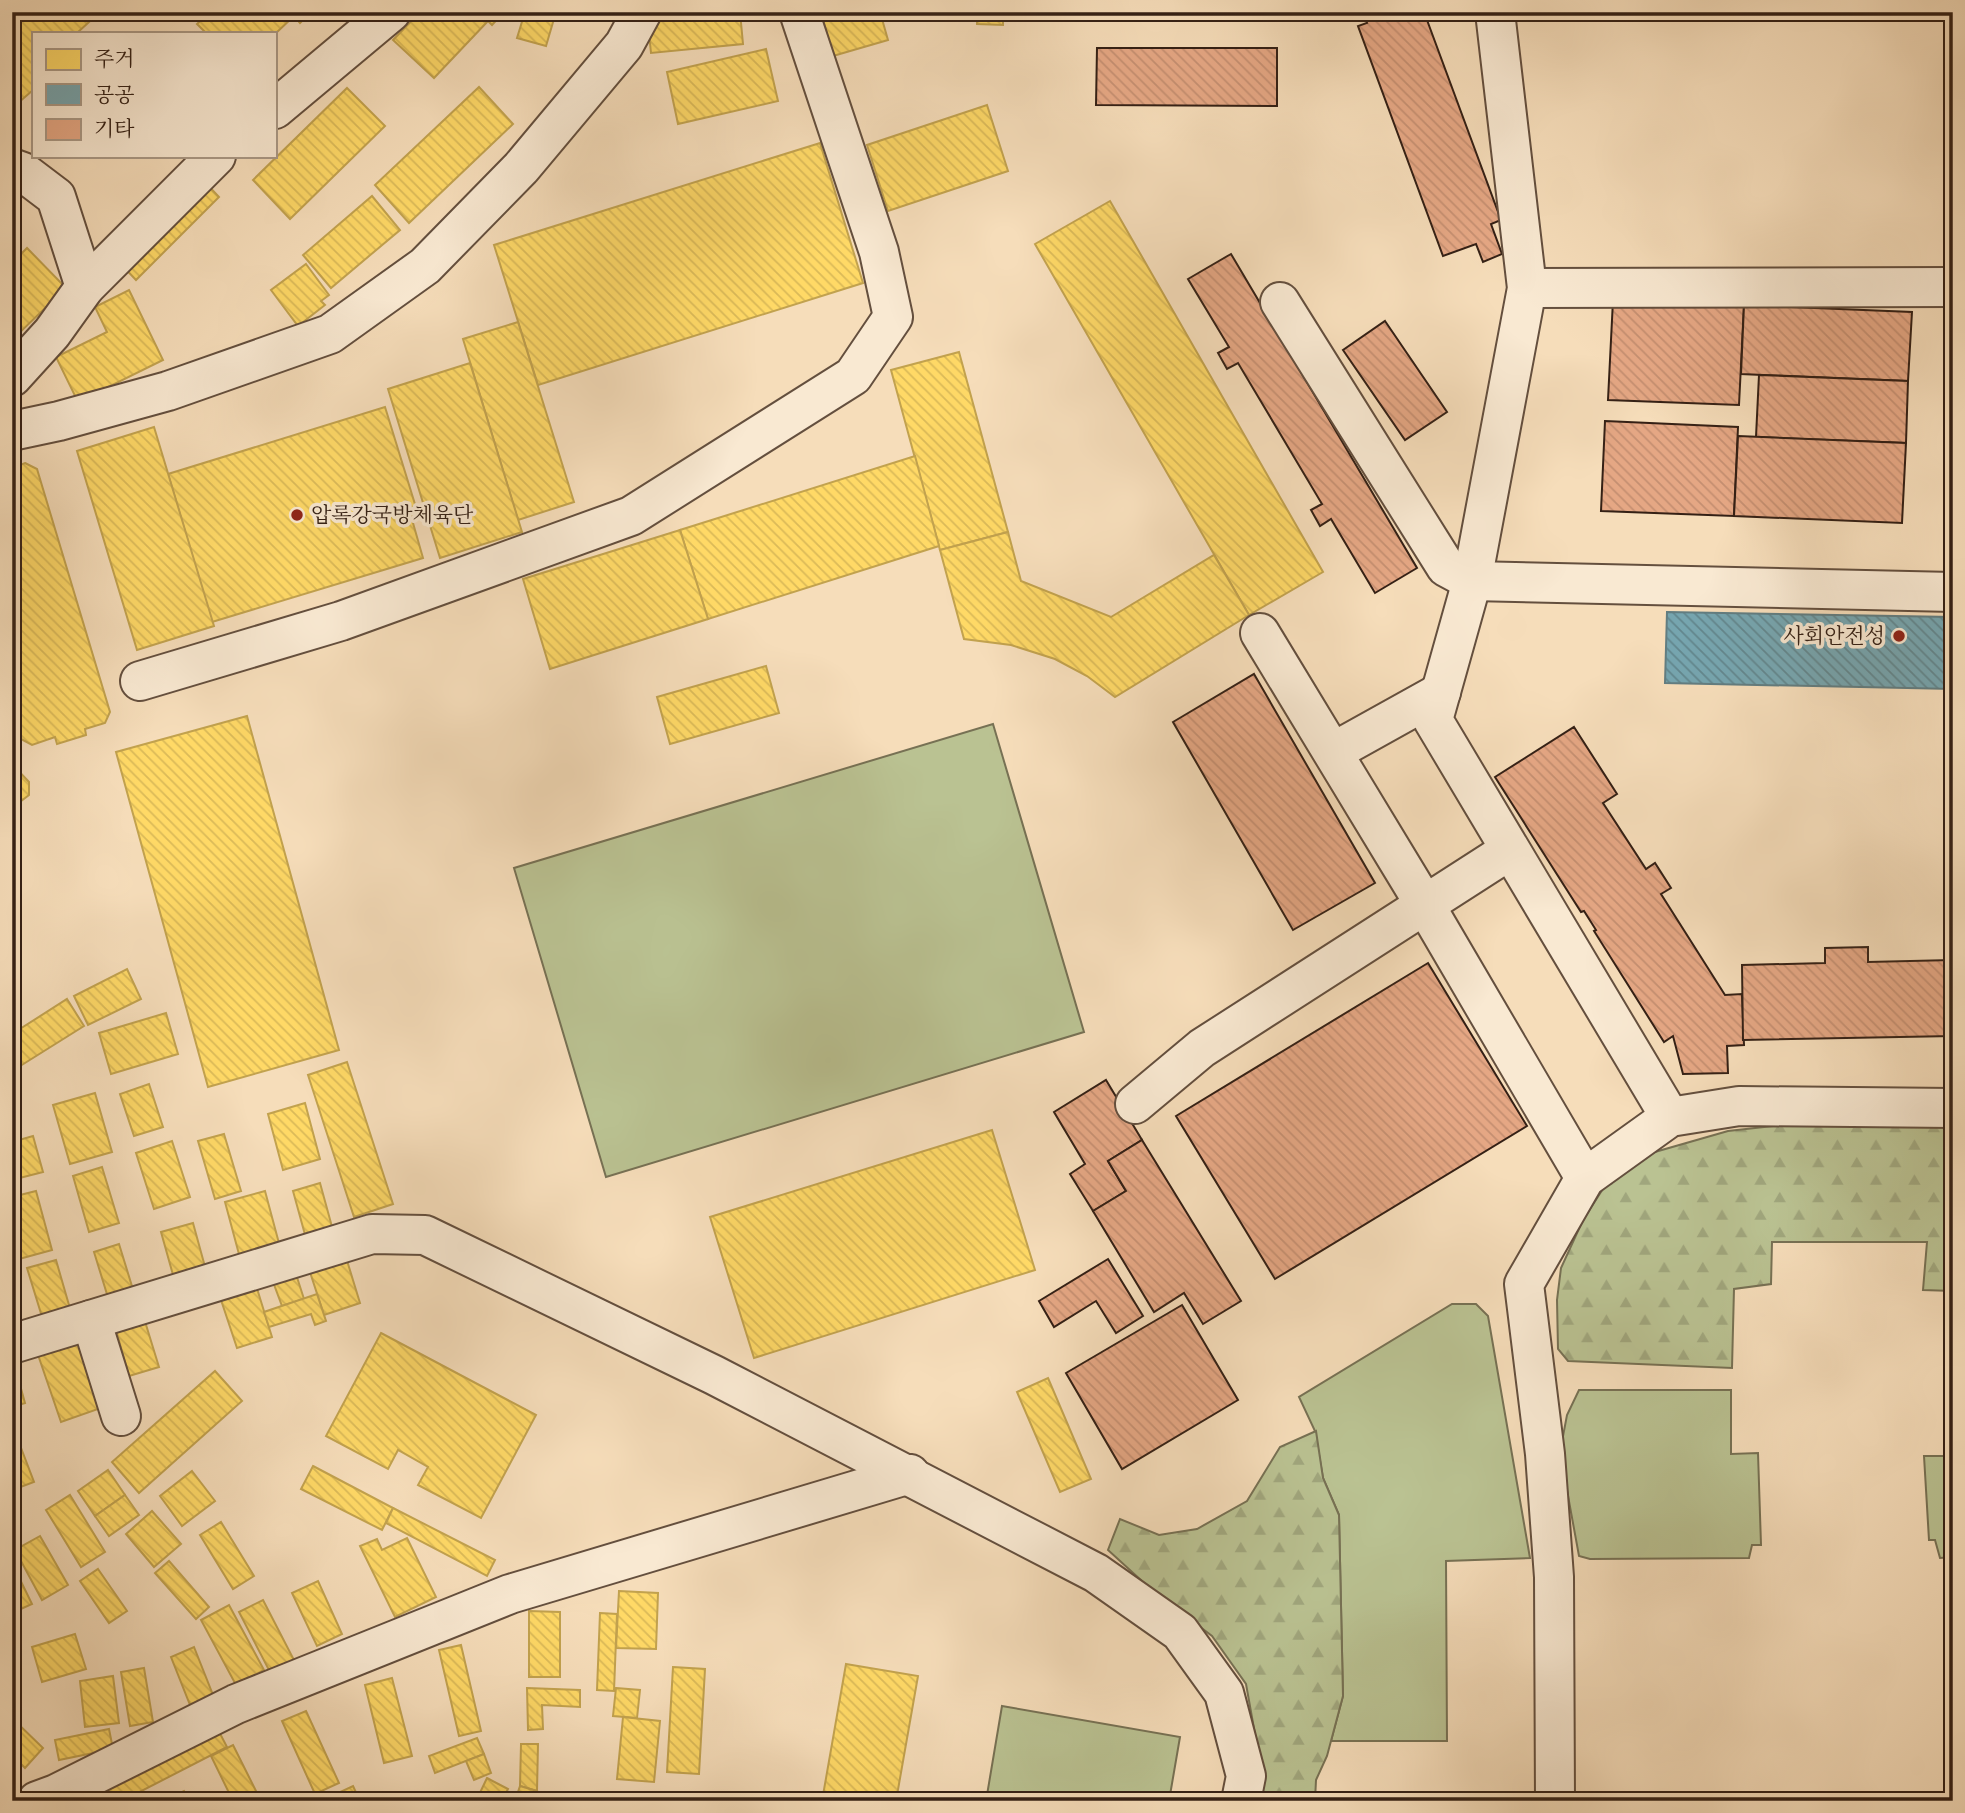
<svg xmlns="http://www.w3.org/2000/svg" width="1965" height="1813" font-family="Alegreya,'Noto Serif KR',serif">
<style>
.grass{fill:#bac292;stroke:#777154;stroke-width:2}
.forest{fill:url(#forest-firs);stroke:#777154;stroke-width:2}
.homes{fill:url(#homes-back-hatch);stroke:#c2a24e;stroke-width:2}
.public{fill:url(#public-back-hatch);stroke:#627d81;stroke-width:2}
.building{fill:url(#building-back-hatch);stroke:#342015;stroke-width:2}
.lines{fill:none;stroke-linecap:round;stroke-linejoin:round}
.minor-casing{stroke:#644f3e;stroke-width:42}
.minor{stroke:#f9e9d2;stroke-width:38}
.poi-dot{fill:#8f2418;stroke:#f9e9d2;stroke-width:2.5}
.labels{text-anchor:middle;stroke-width:7;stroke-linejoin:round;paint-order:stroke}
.poi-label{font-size:21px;fill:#342015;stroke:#f9e9d2;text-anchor:start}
</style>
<defs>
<pattern id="forest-firs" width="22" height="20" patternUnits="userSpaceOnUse" patternTransform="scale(1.75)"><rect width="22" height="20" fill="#bac292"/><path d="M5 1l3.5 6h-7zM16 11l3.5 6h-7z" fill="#a0a67d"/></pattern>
<pattern id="homes-back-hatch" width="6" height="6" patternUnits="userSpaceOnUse" patternTransform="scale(1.75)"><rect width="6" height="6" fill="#ffd966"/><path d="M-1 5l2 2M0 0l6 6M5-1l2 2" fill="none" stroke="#dbba58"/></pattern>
<pattern id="public-back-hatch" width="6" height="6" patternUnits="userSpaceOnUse" patternTransform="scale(1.75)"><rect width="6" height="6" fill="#76a5af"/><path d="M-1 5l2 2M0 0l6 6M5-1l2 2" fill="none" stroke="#62868d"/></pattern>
<pattern id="building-back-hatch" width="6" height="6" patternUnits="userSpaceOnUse" patternTransform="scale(1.75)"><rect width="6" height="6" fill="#e5a784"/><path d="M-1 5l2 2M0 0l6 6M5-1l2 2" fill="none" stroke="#c58f71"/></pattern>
</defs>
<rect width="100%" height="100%" fill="#f6ddba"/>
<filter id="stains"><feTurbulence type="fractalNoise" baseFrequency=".00286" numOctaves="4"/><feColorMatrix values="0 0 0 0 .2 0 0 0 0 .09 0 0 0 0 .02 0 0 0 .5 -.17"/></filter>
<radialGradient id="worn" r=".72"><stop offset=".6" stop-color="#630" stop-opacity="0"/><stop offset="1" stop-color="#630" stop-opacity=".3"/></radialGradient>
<!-- grass -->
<g class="grass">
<path d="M993,724L1084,1032L606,1177L514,868Z"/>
<path d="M1452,1304H1476L1488,1316L1530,1558L1446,1561L1447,1741H1331L1343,1696L1339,1515L1323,1478L1315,1431L1299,1397Z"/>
<path d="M1579,1390H1731V1454L1758,1453L1761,1545H1752L1749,1558L1590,1559L1579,1556L1560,1452L1567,1415Z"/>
<path d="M1953,1392V1557L1940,1558L1935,1540H1929L1924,1456H1950Z"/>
<path d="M1002,1706L1180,1737L1169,1801H986Z"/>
</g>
<!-- forest -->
<g class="forest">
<path d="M1857,1117L1953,1123V1291L1923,1290L1927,1242H1772L1771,1284L1734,1289L1732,1368L1568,1361L1558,1349L1557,1300L1561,1268L1583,1220L1608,1181L1641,1156L1728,1131Z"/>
<path d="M1316,1431L1323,1478L1339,1515L1343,1696L1327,1756L1316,1780L1315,1801H1253L1260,1762L1246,1684L1212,1636L1154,1592L1108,1550L1120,1519L1159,1535L1197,1529L1247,1501L1280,1447Z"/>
</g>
<!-- homes -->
<g class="homes">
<path d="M21,12H100L77,33H33V90L17,104L12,99V20Z"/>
<path d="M210,12H311L300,23L294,16L275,34L206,33L197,24Z"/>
<path d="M420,12H504L492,25L488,21L434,78L393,40Z"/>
<path d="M525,12H556L546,46L517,38Z"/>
<path d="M740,12L743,44L651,53L647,13Z"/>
<path d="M821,12H880L888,40L833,56Z"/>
<path d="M977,12H1003V25L977,24Z"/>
<path d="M766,49L778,101L678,124L667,72Z"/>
<path d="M479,87L513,124L409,223L375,185Z"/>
<path d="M347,88L385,126L290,219L253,180Z"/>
<path d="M987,105L1008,171L888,211L867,145Z"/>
<path d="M820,143L863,283L538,385L494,245Z"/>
<path d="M202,179L219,197L136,280L119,262Z"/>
<path d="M372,196L400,230L331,288L303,255Z"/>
<path d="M1110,201L1323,572L1249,615L1035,244Z"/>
<path d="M27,248L66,288L12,340V263Z"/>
<path d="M306,264L329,295L321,301L325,305L298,326L271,290Z"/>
<path d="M129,290L163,360L78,402L56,357L107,332L95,307Z"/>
<path d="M518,322L574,502L518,520L463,339Z"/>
<path d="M959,352L1008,532L940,550L891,370Z"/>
<path d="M470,363L522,532L440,558L388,389Z"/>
<path d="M385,407L418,514L411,516L423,558L212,622L168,474Z"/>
<path d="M154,427L214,626L137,650L77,451Z"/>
<path d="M915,456L939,546L708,619L680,530Z"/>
<path d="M25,463L37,469L110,712L105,723L85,729L86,735L57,744L55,737L32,745L21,739L12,708V468Z"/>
<path d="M680,530L708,619L550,669L523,579Z"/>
<path d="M1008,532L1021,581L1111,617L1214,555L1249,615L1115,697L1087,676L1055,659L1011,645L964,639L940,550Z"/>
<path d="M766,666L779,713L670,744L657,697Z"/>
<path d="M247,716L339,1050L208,1087L116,752Z"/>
<path d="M12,764L29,782V795L12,808Z"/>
<path d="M127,969L141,999L88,1025L74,996Z"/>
<path d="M67,999L84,1026L17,1068L12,1061V1034Z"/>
<path d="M166,1013L178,1054L111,1074L99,1033Z"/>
<path d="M347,1062L393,1204L354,1217L308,1075Z"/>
<path d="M149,1084L163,1127L134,1136L120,1094Z"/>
<path d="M95,1093L112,1152L70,1164L53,1105Z"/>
<path d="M305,1103L320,1159L283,1170L268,1114Z"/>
<path d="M992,1130L1035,1270L754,1358L710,1217Z"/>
<path d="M224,1134L241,1191L215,1199L198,1141Z"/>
<path d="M33,1136L43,1172L12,1180V1142Z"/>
<path d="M172,1141L190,1197L154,1209L136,1153Z"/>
<path d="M102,1167L119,1223L89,1232L73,1176Z"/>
<path d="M320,1183L334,1234L307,1242L293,1191Z"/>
<path d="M36,1191L52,1250L12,1261V1233L15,1232L12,1197Z"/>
<path d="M265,1191L280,1247L240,1258L225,1202Z"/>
<path d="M193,1223L207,1274L175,1282L161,1232Z"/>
<path d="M119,1244L135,1296L110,1304L94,1252Z"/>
<path d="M345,1254L360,1303L324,1315L308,1266Z"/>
<path d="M56,1260L71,1312L43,1320L27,1268Z"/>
<path d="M295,1271L304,1299L282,1306L272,1279Z"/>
<path d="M255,1282L272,1337L237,1348L219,1294Z"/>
<path d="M317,1294L326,1321L315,1325L311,1314L269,1327L264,1312Z"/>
<path d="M143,1315L159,1367L129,1376L114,1323Z"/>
<path d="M381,1333L536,1415L481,1518L418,1485L428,1467L398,1450L388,1469L326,1436Z"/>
<path d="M76,1336L101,1408L61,1422L36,1349Z"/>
<path d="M12,1356L25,1403L12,1407Z"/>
<path d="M215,1371L242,1401L139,1493L112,1462Z"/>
<path d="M1048,1378L1091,1479L1060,1492L1017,1392Z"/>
<path d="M18,1440L34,1482L15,1489L12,1442Z"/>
<path d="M313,1466L393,1508L382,1530L301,1489Z"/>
<path d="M108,1470L125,1495L95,1516L78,1491Z"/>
<path d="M192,1471L215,1501L182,1526L160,1496Z"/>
<path d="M70,1495L105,1552L81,1567L46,1510Z"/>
<path d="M125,1495L139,1515L109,1536L95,1516Z"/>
<path d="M393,1508L495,1560L487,1576L386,1523Z"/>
<path d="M152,1511L181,1544L154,1567L126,1534Z"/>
<path d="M221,1522L254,1576L233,1589L200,1535Z"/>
<path d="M40,1536L68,1585L42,1600L15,1550Z"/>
<path d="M407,1538L436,1597L395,1617L360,1546L377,1539L382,1550Z"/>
<path d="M169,1561L209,1607L196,1619L155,1573Z"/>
<path d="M12,1563L32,1604L12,1613Z"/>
<path d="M98,1569L127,1611L109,1623L80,1581Z"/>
<path d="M318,1581L342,1634L317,1646L292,1593Z"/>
<path d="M619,1591L658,1593L656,1649L616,1648Z"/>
<path d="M263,1600L295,1662L271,1674L239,1612Z"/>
<path d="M229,1605L264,1670L236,1685L201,1620Z"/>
<path d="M529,1611L560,1612V1677H529Z"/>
<path d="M600,1613L617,1614L614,1691L597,1690Z"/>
<path d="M13,1630L17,1675H12V1631Z"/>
<path d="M75,1634L86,1669L42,1682L32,1647Z"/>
<path d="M461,1645L481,1731L459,1736L439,1650Z"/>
<path d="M194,1647L213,1695L190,1705L171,1657Z"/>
<path d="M846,1664L918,1676L896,1801H822Z"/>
<path d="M673,1667L705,1669L699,1774L667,1772Z"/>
<path d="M144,1668L153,1722L130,1726L121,1672Z"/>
<path d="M113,1676L119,1723L85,1727L80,1681Z"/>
<path d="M392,1678L412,1756L384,1763L365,1685Z"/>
<path d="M527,1688L580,1690V1707L542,1705L543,1729L528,1730Z"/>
<path d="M616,1688L640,1690L637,1718L613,1716Z"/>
<path d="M306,1711L339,1783L315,1794L282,1721Z"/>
<path d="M623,1717L660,1721L654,1782L617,1779Z"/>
<path d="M12,1718L43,1748L25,1768L12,1755Z"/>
<path d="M213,1720L227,1747L122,1801H108L97,1780Z"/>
<path d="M109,1729L113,1749L59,1760L55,1740Z"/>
<path d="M477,1738L484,1754L435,1773L429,1756Z"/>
<path d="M521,1744H538L537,1791L520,1786Z"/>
<path d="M233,1745L261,1801H233L211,1756Z"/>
<path d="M484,1754L491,1773L474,1780L466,1761Z"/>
<path d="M487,1778L508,1789L502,1801H476Z"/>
<path d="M353,1786L360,1801H321Z"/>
<path d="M520,1786L537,1791L534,1801H515Z"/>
<path d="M184,1791L188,1801H162Z"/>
</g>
<!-- public -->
<path class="public" d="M1667,612L1953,617V689L1665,683Z"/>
<!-- building -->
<g class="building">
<path d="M1363,12H1424L1501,220L1491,224L1502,254L1483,262L1476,244L1443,256L1358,26L1367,23Z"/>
<path d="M1097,48H1277V106L1096,105Z"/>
<path d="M1231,254L1417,568L1375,593L1331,519L1320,526L1311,510L1322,504L1238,363L1227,369L1218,353L1229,347L1188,279Z"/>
<path d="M1613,300L1744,305L1739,405L1608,400Z"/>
<path d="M1744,305L1912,312L1908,381L1741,374Z"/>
<path d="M1385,321L1447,412L1405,440L1343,350Z"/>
<path d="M1759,375L1908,381L1906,443L1756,437Z"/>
<path d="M1605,421L1738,427L1734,516L1601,511Z"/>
<path d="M1738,436L1906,443L1902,523L1734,516Z"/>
<path d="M1254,674L1375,883L1293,930L1173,722Z"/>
<path d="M1574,727L1617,794L1603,803L1646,869L1655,863L1671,888L1661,894L1725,995L1742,994L1744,1045L1727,1046L1728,1073L1683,1074L1673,1036L1664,1042L1594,931L1596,930L1584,911L1581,912L1495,777Z"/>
<path d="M1868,947V962L1952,960L1953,1036L1743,1040L1742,965L1825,963V948Z"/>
<path d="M1428,963L1527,1126L1275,1279L1176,1116Z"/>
<path d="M1106,1080L1142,1140L1108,1161L1126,1191L1093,1211L1070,1174L1085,1164L1054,1112Z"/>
<path d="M1142,1140L1241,1301L1203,1324L1184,1293L1154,1312L1093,1211L1126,1191L1108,1161Z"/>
<path d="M1108,1259L1143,1316L1116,1333L1096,1301L1054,1327L1039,1301Z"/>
<path d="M1182,1305L1238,1400L1122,1469L1066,1373Z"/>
</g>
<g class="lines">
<!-- minor casing -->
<g class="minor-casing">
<g id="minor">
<path d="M1495,12L1527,288L1472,581L1433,720L1670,1117"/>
<path d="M275,109L391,12"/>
<path d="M12,168L23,172L56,197L85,287"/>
<path d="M1527,288L1953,287"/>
<path d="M1280,302L1446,567L1472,581L1953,592"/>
<path d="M12,377L52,333L85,287L216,156"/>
<path d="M12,431L59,421L168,391L330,334L425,266L521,168L624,45L642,12"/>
<path d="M1260,633L1425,905L1585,1178"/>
<path d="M140,681L341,621L631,516L853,376L893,317L879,252L799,12"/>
<path d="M1333,752L1441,692"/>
<path d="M1135,1104L1202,1048L1510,850"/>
<path d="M91,1320L121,1416"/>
<path d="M12,1344L372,1234L425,1235L714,1375L1096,1573L1180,1632L1224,1693L1246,1776L1241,1801"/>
<path d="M37,1801L56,1794L236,1704L510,1594L910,1474"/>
<path d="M1555,1801L1554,1577L1545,1454L1524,1284L1585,1178L1670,1117L1739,1106L1953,1108"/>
</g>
</g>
<!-- minor -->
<use href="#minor" class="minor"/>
</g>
<!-- markers -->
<g class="poi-dot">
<circle cx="297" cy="515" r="7"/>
<circle cx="1899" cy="636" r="7"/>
</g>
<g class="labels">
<!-- poi labels -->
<g class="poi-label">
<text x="311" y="522">압록강국방체육단</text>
<text x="1885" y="643" text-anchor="end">사회안전성</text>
</g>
</g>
<!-- margin -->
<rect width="1965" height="1813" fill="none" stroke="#f6ddba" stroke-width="42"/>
<rect x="14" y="14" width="1937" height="1785" fill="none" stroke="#342015" stroke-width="3.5"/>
<rect x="21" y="21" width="1923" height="1771" fill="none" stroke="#342015" stroke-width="2"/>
<!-- legend -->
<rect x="32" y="32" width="245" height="126" fill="#f9e9d2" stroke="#aa9986" stroke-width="2"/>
<rect x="46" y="49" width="35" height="21" fill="#ffd966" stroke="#aa9986" stroke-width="2"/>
<text x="94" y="66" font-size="21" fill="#342015">주거</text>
<rect x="46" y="84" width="35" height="21" fill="#76a5af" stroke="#aa9986" stroke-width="2"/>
<text x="94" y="102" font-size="21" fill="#342015">공공</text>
<rect x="46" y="119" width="35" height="21" fill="#e5a784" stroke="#aa9986" stroke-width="2"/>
<text x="94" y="136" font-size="21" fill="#342015">기타</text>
<rect width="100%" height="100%" filter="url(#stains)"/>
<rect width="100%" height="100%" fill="url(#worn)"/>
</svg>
